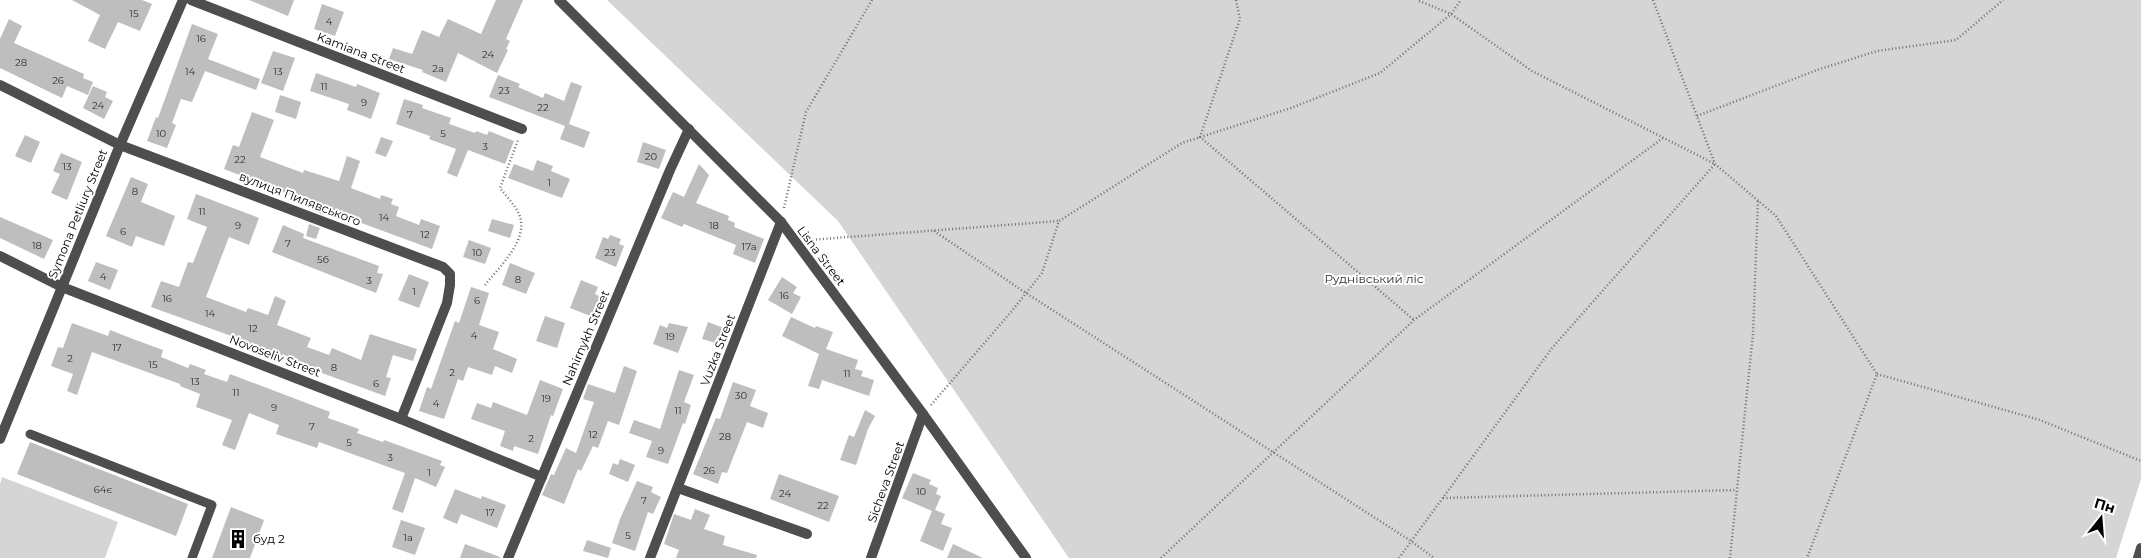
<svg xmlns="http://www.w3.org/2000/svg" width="2141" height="558" font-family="Montserrat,sans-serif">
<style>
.green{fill:#d5d5d5}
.building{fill:#bebebe}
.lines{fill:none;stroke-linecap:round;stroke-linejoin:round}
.path{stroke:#707070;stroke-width:2.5;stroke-dasharray:1 2.5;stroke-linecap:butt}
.lane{stroke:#4e4e4e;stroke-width:9}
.street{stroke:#4e4e4e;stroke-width:10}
.labels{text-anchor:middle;stroke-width:4;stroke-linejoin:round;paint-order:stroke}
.number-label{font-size:10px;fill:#303030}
.street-label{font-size:12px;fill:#000;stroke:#fff}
.park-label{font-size:12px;fill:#2c2c2c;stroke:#fff}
.poi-label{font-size:12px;fill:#000;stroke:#fff;text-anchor:start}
</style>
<rect width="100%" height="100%" fill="#fff"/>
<!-- green -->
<g class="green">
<path d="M607,0H2141V479L2116,558H1069L838,221Z"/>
<path d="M2,477L118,522L105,558H0V484Z"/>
</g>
<!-- building -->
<g class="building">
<path d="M72,0H142L152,4L140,31L118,22L105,49L88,41L100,15Z"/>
<path d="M249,0H294L288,16Z"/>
<path d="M496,0H523L506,39L510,41L506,49L508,50L497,73L458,53L446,82L422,72L423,70L389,59L393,48L412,54L422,30L439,37L448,19L481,34Z"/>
<path d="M322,4L344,12L335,36L314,29Z"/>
<path d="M9,19L22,26L14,43L84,74L83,78L93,82L88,95L67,86L62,98L0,68V39Z"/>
<path d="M192,24L218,34L208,59L260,79L256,90L205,71L192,102L181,99L172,123L176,125L167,148L147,141L156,117L158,118Z"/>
<path d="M273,51L295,58L283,91L261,83Z"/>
<path d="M316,73L356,87L357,84L380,93L371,119L347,110L349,104L310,91Z"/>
<path d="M498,75L520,84L518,87L543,98L545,93L564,101L571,82L582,86L569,124L590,132L584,148L560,139L565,126L489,97Z"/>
<path d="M93,86L107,92L105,97L113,101L104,119L83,108Z"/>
<path d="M280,95L301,102L296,119L275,112Z"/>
<path d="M404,99L423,105L422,108L451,118L449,124L475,133L476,131L487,135L489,131L514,141L505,164L468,150L457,177L447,173L456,149L429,139L430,136L396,124Z"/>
<path d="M252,112L274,120L260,157L303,173L304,170L339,181L347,156L360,161L351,188L380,199L381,195L393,199L391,204L399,207L396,216L419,225L421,219L440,226L432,249L326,210L324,215L314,211L316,205L224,169L233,145L239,147Z"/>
<path d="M25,135L40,142L31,163L15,156Z"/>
<path d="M381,137L393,141L386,157L375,153Z"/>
<path d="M643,142L666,150L659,169L637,162Z"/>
<path d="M61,153L82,162L67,200L51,193L60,174L53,171Z"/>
<path d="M537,160L553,166L551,171L570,179L562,198L508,178L514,164L533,171Z"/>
<path d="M699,164L709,175L696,203L729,216L728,220L735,223L734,227L764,239L755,263L733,254L736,245L684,224L682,227L661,218L673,192L684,197Z"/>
<path d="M131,177L148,184L141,202L175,216L164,246L136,236L132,247L106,236Z"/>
<path d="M196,194L259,218L249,245L229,237L206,297L246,312L248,308L268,315L275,296L286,301L277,325L311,338L307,347L329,355L332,348L361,360L370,334L417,349L413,361L393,355L386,377L391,378L385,396L300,365L277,356L278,355L236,340L237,338L151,307L161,281L179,287L188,262L193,263L207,227L187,219Z"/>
<path d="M0,217L53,240L44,259L0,238Z"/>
<path d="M492,219L514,225L510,238L488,231Z"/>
<path d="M309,224L320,228L316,239L306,236Z"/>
<path d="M283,225L304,234L303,238L379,266L377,273L383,274L376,293L272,252Z"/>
<path d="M610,235L621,239L619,244L624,246L616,267L595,258L603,237L608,239Z"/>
<path d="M469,240L491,248L485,264L463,257Z"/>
<path d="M96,262L118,270L110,290L88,281Z"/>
<path d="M510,263L535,273L526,294L502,285Z"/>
<path d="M409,274L429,282L419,308L398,300Z"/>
<path d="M782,277L797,287L793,293L801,297L792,314L768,300Z"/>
<path d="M581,280L598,287L595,294L601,297L593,317L570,308Z"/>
<path d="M471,287L489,293L479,325L499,332L493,349L517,359L512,373L495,366L492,375L468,367L463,381L458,379L444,419L419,411L427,387L431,389L455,321L459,323Z"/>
<path d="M545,316L565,323L557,348L536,341Z"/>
<path d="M791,317L815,328L816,326L833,332L826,349L858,360L855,369L863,371L861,376L874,380L869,396L822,380L819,389L808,386L819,354L782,336Z"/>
<path d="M708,322L724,328L719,344L702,339Z"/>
<path d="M72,323L108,336L110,330L133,339L163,350L161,357L188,368L190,364L206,370L204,374L227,382L230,374L330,412L328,418L359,429L357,433L383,442L384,440L442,461L440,465L445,467L436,487L415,478L403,513L392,509L405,473L319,442L317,448L276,434L279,425L249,413L235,450L222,445L232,420L196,407L200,394L180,386V384L92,352L77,395L67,391L73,374L51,366L58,347L63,348Z"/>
<path d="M669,323L688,327L678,353L653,344L660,325L667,328Z"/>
<path d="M624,366L637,371L619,425L608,421L598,448L593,446L581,471L578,469L564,504L542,495L551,474L554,475L566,448L576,453L594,402L583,399L588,384L615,393Z"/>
<path d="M679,370L694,375L684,402L691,405L685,424L683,423L668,464L646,457L652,441L629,433L634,420L660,429Z"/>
<path d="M540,380L563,389L553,416L551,415L538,454L514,446L513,451L500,446L505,431L471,419L477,403L491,408L493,402L527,415Z"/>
<path d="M733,382L756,390L750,406L768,413L763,428L747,422L727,473L722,472L718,484L693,474L716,418L720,419Z"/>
<path d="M865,410L875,416L868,429L856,465L840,460L849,435L854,437Z"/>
<path d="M30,442L188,504L176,536L17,474Z"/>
<path d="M620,459L635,465L628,482L609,474L613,463L618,465Z"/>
<path d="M913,473L931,480L929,484L938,488L936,494L941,496L935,510L945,514L941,524L952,528L943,551L920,541L932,511L902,498Z"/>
<path d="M779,474L839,496L829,522L770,499Z"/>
<path d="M637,481L653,487L651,492L661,497L653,514L648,512L635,551L612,543L620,519Z"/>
<path d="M455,489L481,499L482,496L506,505L497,528L461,514L457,524L443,518Z"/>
<path d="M231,507L264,520L250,558H212Z"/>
<path d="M695,509L710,515L704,529L725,536L723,545L757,555L756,558H676L679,550L664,544L674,514L691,520Z"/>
<path d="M401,520L425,528L415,555L392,547Z"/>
<path d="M587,540L611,548L608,558L583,551Z"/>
<path d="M465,544L500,557V558H460Z"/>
<path d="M953,544L983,558H947Z"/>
</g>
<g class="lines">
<!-- path -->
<g class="path">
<path d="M1236,0L1240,19L1200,137L1414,320"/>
<path d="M1653,0L1715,164L1776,216L1877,374L1807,558"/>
<path d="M1697,116L1817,70L1877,51L1956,40L2003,0"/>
<path d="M784,208L806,112L872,0"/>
<path d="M934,231L1026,293L1411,541L1434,558"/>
<path d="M809,240L1058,221"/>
<path d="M485,285C499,267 530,239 519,214C515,205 506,196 500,188L518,140"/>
<path d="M1877,374L2040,420L2141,461"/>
<path d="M931,405L1011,312L1042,273L1059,221L1182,143L1291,108L1380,73L1451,14L1461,0"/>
<path d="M1443,498L1736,490"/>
<path d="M1161,558L1414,320L1663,138"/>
<path d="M1399,558L1552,348L1715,164L1532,71L1451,14L1417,0"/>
<path d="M1730,558L1753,334L1758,201"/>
</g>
<!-- lane -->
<path class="lane" d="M30,434L212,505L192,558"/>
<!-- street -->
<g class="street">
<path d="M191,0L522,129"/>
<path d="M559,0L781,222L923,414L1026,558"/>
<path d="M0,85L120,145L443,267L450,274V285L447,303L401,419"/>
<path d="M0,256L62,287L401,419L542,477"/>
<path d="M0,439L120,145L183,0"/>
<path d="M678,488L807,534"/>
<path d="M508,558L670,170L689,129"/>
<path d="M650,558L781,222"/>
<path d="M871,558L923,414"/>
<path d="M2138,558L2141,548"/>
</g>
</g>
<!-- icons -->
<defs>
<g id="building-bare" transform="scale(1.5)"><path d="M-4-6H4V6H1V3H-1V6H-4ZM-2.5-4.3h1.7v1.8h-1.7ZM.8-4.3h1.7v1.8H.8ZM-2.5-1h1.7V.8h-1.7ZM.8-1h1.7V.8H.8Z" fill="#000" stroke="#fff" stroke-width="2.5" paint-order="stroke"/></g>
</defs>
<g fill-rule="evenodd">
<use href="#building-bare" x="238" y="539"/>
</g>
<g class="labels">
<!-- number labels -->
<g class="number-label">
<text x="134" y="17">15</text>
<text x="329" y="25">4</text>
<text x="201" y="42">16</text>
<text x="488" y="58">24</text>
<text x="21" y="66">28</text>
<text x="438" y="72">2а</text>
<text x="190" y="75">14</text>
<text x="278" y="75">13</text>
<text x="58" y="84">26</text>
<text x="324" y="90">11</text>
<text x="504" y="94">23</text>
<text x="364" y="106">9</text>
<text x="98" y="109">24</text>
<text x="543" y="111">22</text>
<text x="410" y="118">7</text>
<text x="161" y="137">10</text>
<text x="443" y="137">5</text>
<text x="485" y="150">3</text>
<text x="651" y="160">20</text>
<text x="240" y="163">22</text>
<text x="67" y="170">13</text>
<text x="549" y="186">1</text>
<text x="135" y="195">8</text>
<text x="202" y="215">11</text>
<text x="384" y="221">14</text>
<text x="238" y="229">9</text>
<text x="714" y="229">18</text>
<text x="123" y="235">6</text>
<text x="425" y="238">12</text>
<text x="288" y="247">7</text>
<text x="37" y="249">18</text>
<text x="749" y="250">17а</text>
<text x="477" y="256">10</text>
<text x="610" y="256">23</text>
<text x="323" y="263">5б</text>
<text x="103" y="280">4</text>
<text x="518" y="283">8</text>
<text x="369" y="284">3</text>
<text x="414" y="295">1</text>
<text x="784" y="299">16</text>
<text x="167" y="302">16</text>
<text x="477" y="304">6</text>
<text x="210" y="317">14</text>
<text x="253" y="332">12</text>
<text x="474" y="339">4</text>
<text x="670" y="340">19</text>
<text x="117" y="351">17</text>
<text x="70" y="362">2</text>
<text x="153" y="368">15</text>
<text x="334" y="371">8</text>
<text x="452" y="376">2</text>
<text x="847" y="377">11</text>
<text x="195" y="385">13</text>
<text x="376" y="387">6</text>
<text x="236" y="396">11</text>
<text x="741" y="399">30</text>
<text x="546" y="402">19</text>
<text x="436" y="407">4</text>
<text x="274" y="411">9</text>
<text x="678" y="414">11</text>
<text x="312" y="430">7</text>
<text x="593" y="438">12</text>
<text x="725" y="440">28</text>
<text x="531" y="442">2</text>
<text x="349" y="446">5</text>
<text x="661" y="454">9</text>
<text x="390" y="461">3</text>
<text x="709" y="474">26</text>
<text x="429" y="476">1</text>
<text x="103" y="493">64є</text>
<text x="921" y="495">10</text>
<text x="785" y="497">24</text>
<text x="644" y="504">7</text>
<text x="823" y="509">22</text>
<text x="490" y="516">17</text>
<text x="628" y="539">5</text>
<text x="408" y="541">1а</text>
</g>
<!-- street labels -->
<g class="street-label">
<text transform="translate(361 53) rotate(21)" y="4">Kamiana Street</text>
<text transform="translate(300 199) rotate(21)" y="4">вулиця Пилявського</text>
<text transform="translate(78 214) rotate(-68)" y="4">Symona Petliury Street</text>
<text transform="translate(821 256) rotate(53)" y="4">Lisna Street</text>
<text transform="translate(586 338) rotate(-67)" y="4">Nahirnykh Street</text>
<text transform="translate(718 350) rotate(-69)" y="4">Vuzka Street</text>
<text transform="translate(275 356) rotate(21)" y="4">Novoseliv Street</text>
<text transform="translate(886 482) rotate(-70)" y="4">Sicheva Street</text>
</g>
<!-- park labels -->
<g class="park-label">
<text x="1374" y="283">Руднівський ліс</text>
</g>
<!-- poi labels -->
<g class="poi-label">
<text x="253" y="543">буд 2</text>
</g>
</g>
<!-- north arrow -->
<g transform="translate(2101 518) rotate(17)" stroke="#ffffff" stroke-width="4" paint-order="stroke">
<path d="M0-4L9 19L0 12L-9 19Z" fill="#000000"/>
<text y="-8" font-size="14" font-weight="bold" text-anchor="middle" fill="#000000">Пн</text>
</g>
</svg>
